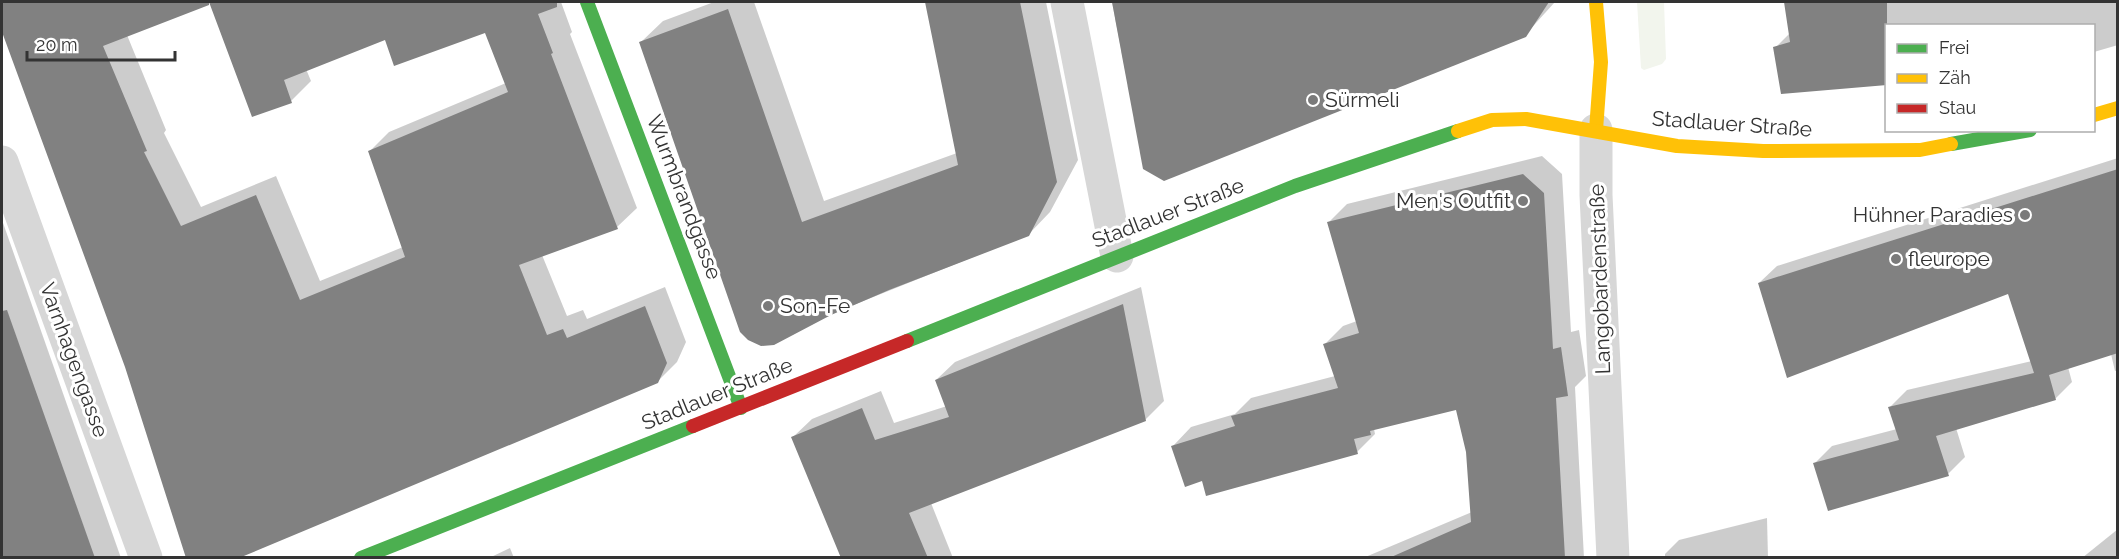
<svg xmlns="http://www.w3.org/2000/svg" width="2119" height="559" font-family="Raleway,sans-serif">
<style>
.green{fill:#f2f5ed}
.shadow{fill:#0003;fill-rule:evenodd}
.building{fill:#818181}
.lines{fill:none;stroke-linecap:round;stroke-linejoin:round}
.street{stroke:#d7d7d7;stroke-width:33}
.fast{stroke:#4caf50;stroke-width:14}
.slow{stroke:#ffc107;stroke-width:14}
.jam{stroke:#c62828;stroke-width:14}
.poi-dot{fill:#7a7a7a;stroke:#fff;stroke-width:2}
.labels{text-anchor:middle;stroke-width:6;stroke-linejoin:round;paint-order:stroke}
.poi-label{font-size:21px;fill:#333;stroke:#fff;text-anchor:start}
.street-label{font-size:21px;fill:#333;stroke:#fff}
</style>
<rect width="100%" height="100%" fill="#fff"/>
<!-- green -->
<path class="green" d="M1637,2H1664L1666,59L1662,64L1644,70L1641,68Z"/>
<!-- shadow -->
<g class="shadow">
<path d="M2,2H561L572,32L570,34L637,208L617,227L542,255L567,316L583,310L587,319L665,287L686,342L677,362L657,382L126,367L2,28ZM211,2L291,101L311,81L306,69L386,38L486,31L506,83L389,132L369,152L403,247L320,281L276,176L201,207L164,133L166,130L127,35Z"/>
<path d="M714,2H754L824,201L957,153L927,2H1046L1078,160L1050,212L1028,235L831,314L641,42L663,21Z"/>
<path d="M1112,2H1555L1525,35L1144,168Z"/>
<path d="M1786,2H2118V45L2094,52V26H1886L1775,48L1790,33Z"/>
<path d="M1542,156L1562,174L1571,332L1579,330L1586,376L1575,387L1584,558H1363L1472,512L1467,452L1457,408L1374,429L1375,434L1357,452L1203,480L1173,446L1191,427L1235,414L1251,398L1335,376L1325,344L1343,326L1357,321L1328,223L1347,204Z"/>
<path d="M2118,158V370L2115,371L2111,354L2068,367L2072,382L2055,399L1956,428L1965,457L1948,474L1815,463L1832,446L1897,429L1890,407L1907,390L2032,361L2009,292L1759,283L1777,266Z"/>
<path d="M2,220L121,558H2Z"/>
<path d="M1141,287L1164,401L1145,420L931,503L953,558H847L793,437L812,419L881,391L894,423L947,406L936,380L955,362Z"/>
<path d="M1767,518L1768,558H1665V554L1679,540Z"/>
<path d="M2118,529V558H2082Z"/>
<path d="M510,548L514,558H489Z"/>
</g>
<!-- building -->
<g class="building">
<path d="M2,2H209V5L103,46L147,151L144,152L181,226L256,195L300,300L405,257L368,151L508,92L485,33L394,66L385,40L284,80L292,103L252,117L209,2H557V7L538,14L553,53L551,54L618,229L519,265L547,335L563,329L567,338L645,306L667,363L658,383L239,558H186L125,367L2,32Z"/>
<path d="M925,2H1020L1057,182L1029,236L889,290L831,315L774,345L761,346L748,340L740,332L639,42L728,9L802,222L958,165Z"/>
<path d="M1112,2H1549L1526,37L1164,181L1143,169Z"/>
<path d="M1784,2H1887V85L1781,94L1773,47L1790,42Z"/>
<path d="M2118,169V353L2049,375L2056,400L1936,436L1949,476L1828,511L1813,463L1899,440L1888,407L2034,373L2008,294L1787,378L1758,283Z"/>
<path d="M1523,174L1544,193L1553,349L1561,347L1568,396L1556,398L1565,558H1389L1471,522L1466,452L1456,410L1370,431L1371,435L1354,439L1358,454L1206,496L1202,481L1185,487L1171,446L1235,426L1231,416L1338,388L1323,344L1359,333L1327,222Z"/>
<path d="M1123,304L1146,421L909,513L928,558H841L791,437L862,408L875,440L949,417L935,380Z"/>
<path d="M7,310L95,558H2V311Z"/>
</g>
<g class="lines">
<!-- street -->
<g class="street">
<path d="M1067,2L1117,256"/>
<path d="M1596,130V195L1613,558"/>
<path d="M2,162L146,558"/>
</g>
<!-- fast -->
<g class="fast">
<path d="M587,2L741,408"/>
<path d="M1951,144L2030,130"/>
<path d="M907,341L1295,186L1458,131"/>
<path d="M361,558L693,426"/>
</g>
<!-- slow -->
<g class="slow">
<path d="M1596,2L1601,62L1596,130"/>
<path d="M2094,115L2118,108"/>
<path d="M1458,131L1492,120L1526,119L1677,146L1763,151L1920,150L1951,144"/>
</g>
<!-- jam -->
<path class="jam" d="M693,426L907,341"/>
</g>
<!-- markers -->
<g class="poi-dot">
<circle cx="1313" cy="100" r="6"/>
<circle cx="1523" cy="201" r="6"/>
<circle cx="2025" cy="215" r="6"/>
<circle cx="1896" cy="259" r="6"/>
<circle cx="768" cy="306" r="6"/>
</g>
<g class="labels">
<!-- poi labels -->
<g class="poi-label">
<text x="1325" y="107">Sürmeli</text>
<text x="1511" y="208" text-anchor="end">Men's Outfit</text>
<text x="2013" y="222" text-anchor="end">Hühner Paradies</text>
<text x="1908" y="266">fleurope</text>
<text x="780" y="313">Son-Fe</text>
</g>
<!-- street labels -->
<g class="street-label">
<text transform="translate(1732 124) rotate(4)" y="7">Stadlauer Straße</text>
<text transform="translate(684 197) rotate(69)" y="7">Wurmbrandgasse</text>
<text transform="translate(1168 213) rotate(-21)" y="7">Stadlauer Straße</text>
<text transform="translate(1600 279) rotate(-92)" y="7">Langobardenstraße</text>
<text transform="translate(74 360) rotate(70)" y="7">Varnhagengasse</text>
<text transform="translate(717 394) rotate(-22)" y="7">Stadlauer Straße</text>
</g>
</g>
<!-- border -->
<rect width="2119" height="559" fill="none" stroke="#333333" stroke-width="6"/>
<!-- legend -->
<rect x="1885" y="24" width="210" height="108" fill="#ffffff" stroke="#adadad" stroke-width="1.5"/>
<rect x="1897" y="44" width="30" height="9" fill="#4caf50" stroke="#adadad" stroke-width="1.5"/>
<text x="1939" y="54" font-size="18" fill="#333333">Frei</text>
<rect x="1897" y="74" width="30" height="9" fill="#ffc107" stroke="#adadad" stroke-width="1.5"/>
<text x="1939" y="84" font-size="18" fill="#333333">Zäh</text>
<rect x="1897" y="104" width="30" height="9" fill="#c62828" stroke="#adadad" stroke-width="1.5"/>
<text x="1939" y="114" font-size="18" fill="#333333">Stau</text>
<!-- scale -->
<path d="M27 51v9h148v-9" fill="none" stroke="#333333" stroke-width="3"/>
<text x="36" y="51" font-size="18" fill="#333333" stroke="#ffffff" stroke-width="4.5" paint-order="stroke">20 m</text>
</svg>
